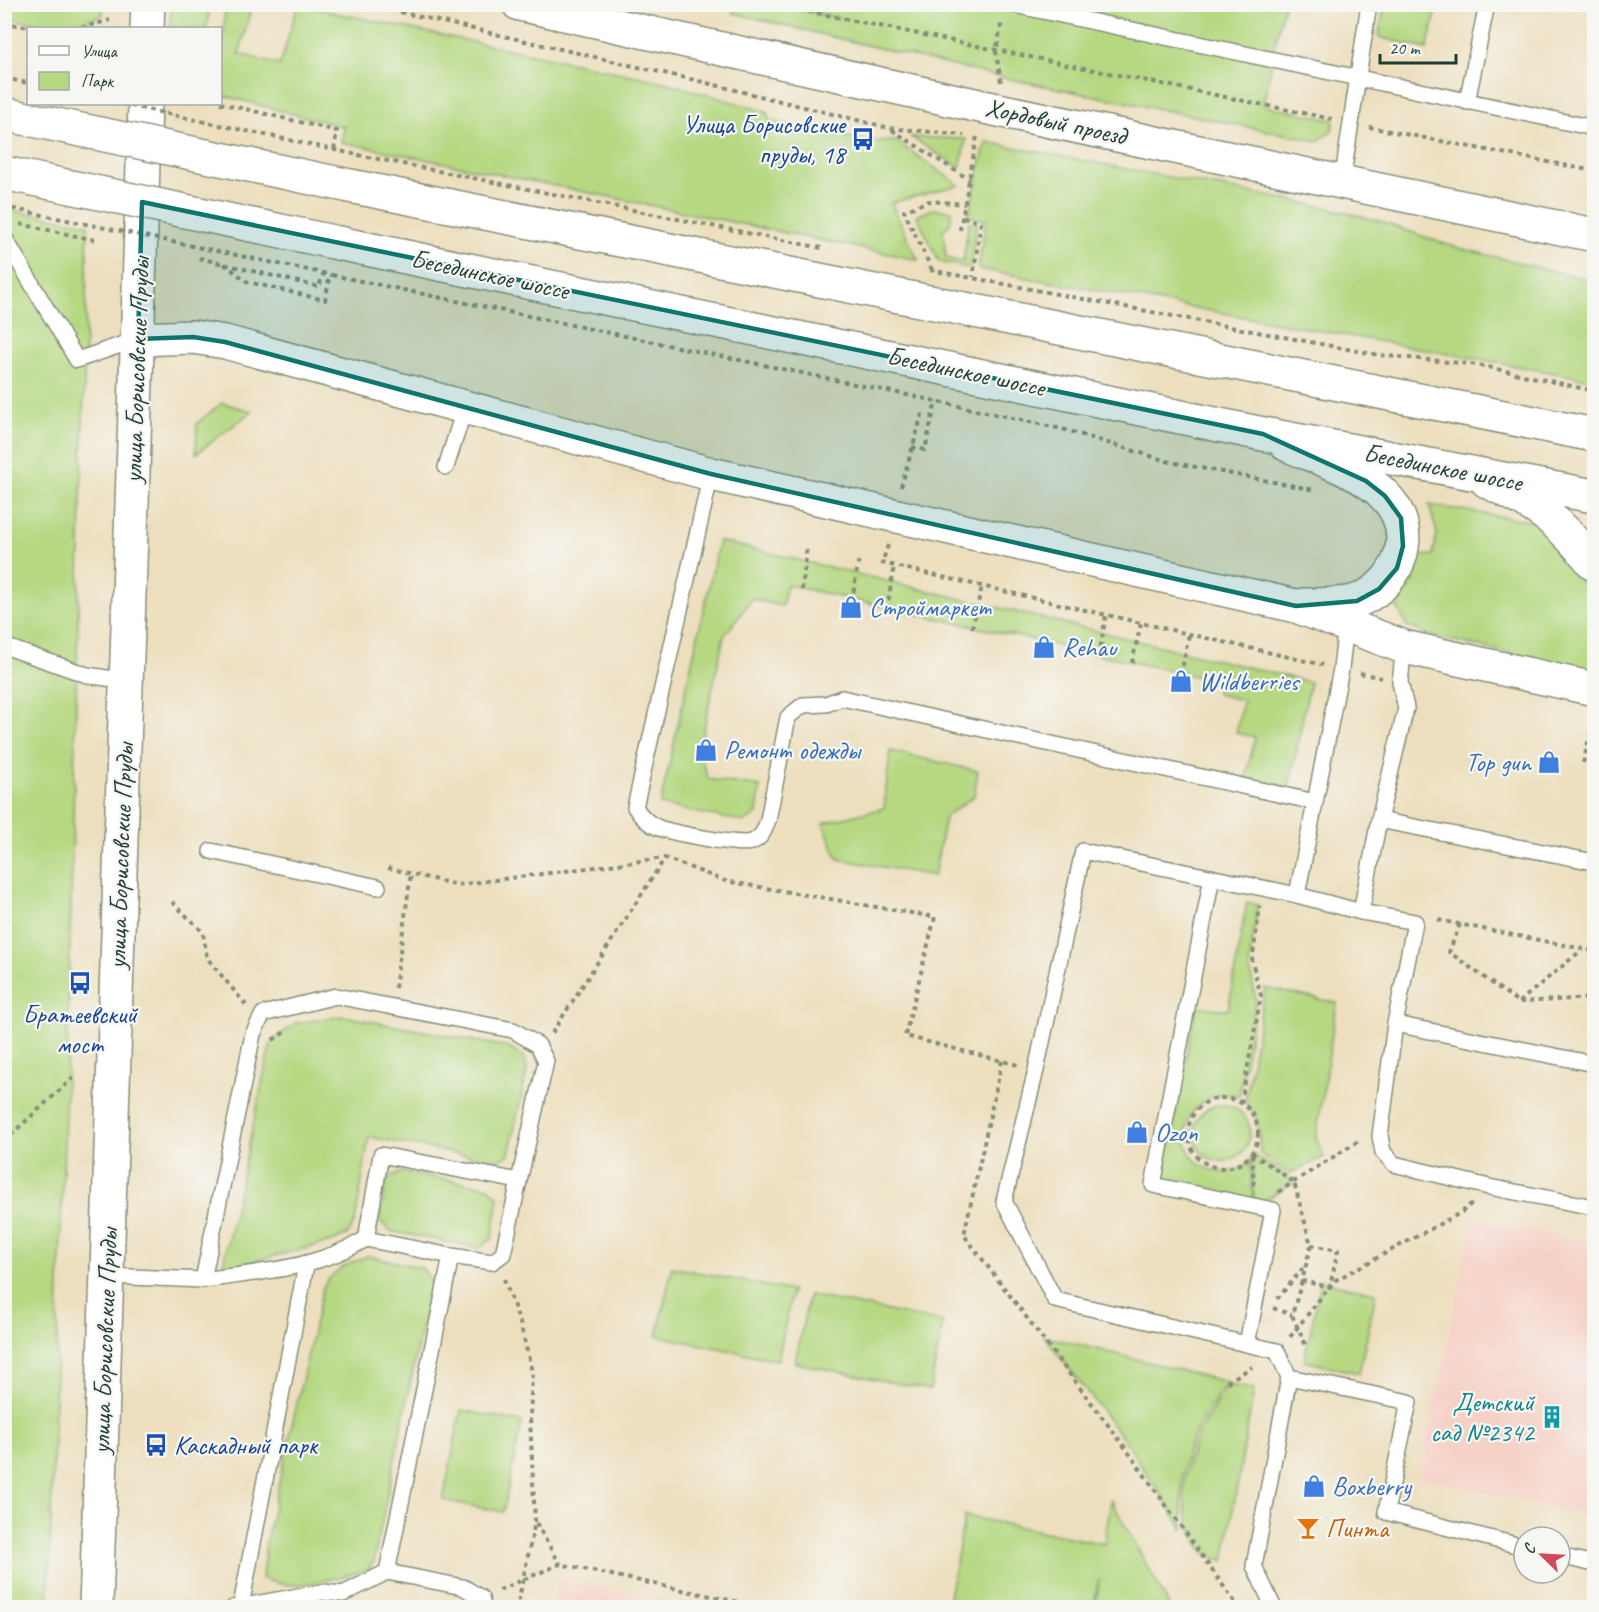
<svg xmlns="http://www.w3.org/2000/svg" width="1599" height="1612" font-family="Caveat,sans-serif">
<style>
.built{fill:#f6d1c6}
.green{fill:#b5d881;stroke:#6a8a5a;stroke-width:1.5}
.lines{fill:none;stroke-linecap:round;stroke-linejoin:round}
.lane-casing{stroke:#868e79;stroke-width:18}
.secondary-casing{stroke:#868e79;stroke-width:36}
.primary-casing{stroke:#868e79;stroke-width:36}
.path{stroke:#868e79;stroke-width:4;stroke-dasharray:4.5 4.5;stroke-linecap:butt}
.lane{stroke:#fff;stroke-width:15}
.secondary{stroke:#fff;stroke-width:33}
.primary{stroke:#fff;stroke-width:33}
.primary-bridge-casing{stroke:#868e79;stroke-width:36;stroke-linecap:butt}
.path-bridge{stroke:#868e79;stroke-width:4;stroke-dasharray:4.5 4.5;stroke-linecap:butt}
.primary-bridge{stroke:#fff;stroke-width:33}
.marked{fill:#0f766e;fill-opacity:0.2;stroke:#0f766e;stroke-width:4.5;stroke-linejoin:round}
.labels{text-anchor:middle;stroke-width:4.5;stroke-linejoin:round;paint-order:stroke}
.street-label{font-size:26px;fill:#1f3d34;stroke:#f6f6f2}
.transit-label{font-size:26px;fill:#164399;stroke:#f6f6f2;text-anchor:end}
.shop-label{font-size:26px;fill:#366cbe;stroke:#f6f6f2;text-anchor:start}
.culture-label{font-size:26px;fill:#0d838f;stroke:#f6f6f2;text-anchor:end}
.food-label{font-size:26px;fill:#c56008;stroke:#f6f6f2;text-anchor:start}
</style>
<rect width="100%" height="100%" fill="#f6f6f2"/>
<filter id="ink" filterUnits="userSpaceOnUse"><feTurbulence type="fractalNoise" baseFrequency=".0167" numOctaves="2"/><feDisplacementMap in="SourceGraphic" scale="12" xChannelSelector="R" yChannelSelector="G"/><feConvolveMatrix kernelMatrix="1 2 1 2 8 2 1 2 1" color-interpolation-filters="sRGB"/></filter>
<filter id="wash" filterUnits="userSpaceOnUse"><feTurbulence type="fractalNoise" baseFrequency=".008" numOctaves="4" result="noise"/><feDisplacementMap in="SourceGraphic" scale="24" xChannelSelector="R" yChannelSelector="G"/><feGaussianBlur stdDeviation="1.35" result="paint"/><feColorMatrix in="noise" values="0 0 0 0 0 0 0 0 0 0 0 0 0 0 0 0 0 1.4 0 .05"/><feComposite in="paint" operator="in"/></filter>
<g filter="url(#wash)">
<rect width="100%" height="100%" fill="#eddfbe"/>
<!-- built -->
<g class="built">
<path d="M1473,1218L1594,1243V1518L1419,1478Z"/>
<path d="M558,1579L703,1607H553Z"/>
</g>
<!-- green -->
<g class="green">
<path d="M735,4L773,5L839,18L779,5H1010L1272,62L1263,105L1334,120L1332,130L1318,141L991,75L733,13Z"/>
<path d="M1196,4L1213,8L1214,5H1284L1272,57L1031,5Z"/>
<path d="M4,5H103V15L65,28L5,18Z"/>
<path d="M172,5H210L207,28H169Z"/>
<path d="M225,5H252L239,54L280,65L298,5L664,82L767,112L770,121L866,141H896L959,185L891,203L918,260L341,142L344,127L221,95Z"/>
<path d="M1385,5H1438L1427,49L1378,37Z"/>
<path d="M911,137L966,139L960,168Z"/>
<path d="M986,142L1329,208L1379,221L1451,246L1594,281V380L978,269L986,220L968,216Z"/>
<path d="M4,209L88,224L67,1058L48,1608L4,1607Z"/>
<path d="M933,209L952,211L950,224L943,230L946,258L963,262L969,222L977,224L970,268L939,262L917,216Z"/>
<path d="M222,403L252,411L196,454L197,423Z"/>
<path d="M1429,505L1535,522L1594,598V672L1432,636L1407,626L1397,607L1412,584L1420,556L1433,555L1437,533Z"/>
<path d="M719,541L1310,682L1288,792L1245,782L1255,737L1236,733L1243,700L1216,694L1217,681L787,585L782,606L752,599L724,636L699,751L708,779L760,787L757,814L745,822L660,805Z"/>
<path d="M890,751L978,771L974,796L945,817L934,876L838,859L823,823L884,808Z"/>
<path d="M1247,902L1258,905L1249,964L1256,1000L1239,1096C1179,1084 1164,1166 1222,1172C1233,1173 1244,1169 1250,1160L1253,1205L1161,1185L1196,1006L1228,1010Z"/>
<path d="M1265,988L1337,1003L1316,1137L1324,1157L1289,1174L1260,1153C1258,1132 1262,1119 1245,1103Z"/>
<path d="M343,1016L507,1047L524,1057L527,1069L509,1154L501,1160H491L369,1137L355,1222L348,1234L335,1241L222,1269L271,1042L296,1023Z"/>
<circle cx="1222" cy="1133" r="28"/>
<path d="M1252,1153L1294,1182L1254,1207Z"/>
<path d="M402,1172L489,1187L499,1198L492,1239L479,1248L390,1231L379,1220L387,1179Z"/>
<path d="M368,1256L422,1268L431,1281L374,1561L368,1570C336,1577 293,1594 262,1578L266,1541L323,1287C334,1269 349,1263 368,1256Z"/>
<path d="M672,1267L792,1291L778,1360L657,1336Z"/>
<path d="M1321,1281L1376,1293L1359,1373L1304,1361Z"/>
<path d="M809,1295L943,1322L930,1390L795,1363Z"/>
<path d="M1044,1336L1227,1382C1189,1437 1175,1462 1184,1530L1126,1442Z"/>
<path d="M1229,1385L1254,1389L1224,1561C1201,1555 1196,1544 1189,1523C1173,1469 1200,1427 1229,1385Z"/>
<path d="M461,1410L522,1422L503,1512L443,1500Z"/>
<path d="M1111,1500L1170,1607H1096L1099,1579L1093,1607H947L965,1516L1104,1544Z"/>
</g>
</g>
<g filter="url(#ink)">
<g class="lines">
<!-- lane casing -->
<g class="lane-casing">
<g id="lane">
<path d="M1010,4L1594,128"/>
<path d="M1467,102L1487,4"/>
<path d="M1342,182L1369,4"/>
<path d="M4,237L77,360L138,339"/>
<path d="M446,467L465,407"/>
<path d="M711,474L635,807C641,817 648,824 659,828C674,833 738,846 752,842C762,838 765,829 768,820L788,717L803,705L826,704L842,698L1315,802"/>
<path d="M1346,625L1341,669L1297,895L1083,851L1036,1070L1004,1201L1055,1300L1277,1351L1289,1377L1409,1402L1386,1512L1524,1547"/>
<path d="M4,646L87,675L126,681"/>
<path d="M1379,820L1406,708L1400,682L1404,647"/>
<path d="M211,851L378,887"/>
<path d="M1212,877L1153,1185L1273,1210L1247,1344"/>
<path d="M1297,895L1361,912"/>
<path d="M1395,1024L1415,922L1361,912L1379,820L1594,862"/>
<path d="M1594,1064L1395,1024L1380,1136L1383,1152L1394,1164L1489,1187L1594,1207"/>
<path d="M451,1256L492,1262L503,1254L519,1181"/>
<path d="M106,1276L203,1280L253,1034L263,1014L336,996L513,1030L538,1045L546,1061L519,1181L381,1155L366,1239L451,1256L387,1572L463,1587L481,1598L483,1608"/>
<path d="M203,1280C259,1272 316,1269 366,1239"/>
<path d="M1560,1556L1594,1564"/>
<path d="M241,1606L306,1265"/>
<path d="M233,1608L322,1592L343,1594L387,1572"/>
<path d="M1274,1608L1254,1566L1289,1377"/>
</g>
</g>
<!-- secondary casing -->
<g class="secondary-casing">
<g id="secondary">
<path d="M519,4L984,107L1594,235"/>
<path d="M147,28L148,4"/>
<path d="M138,339L193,337L225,342L711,474L1296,606L1404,647L1594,689"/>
<path d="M1286,444C1318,459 1360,470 1384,495C1419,530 1402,582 1359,600C1344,606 1320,604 1304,605"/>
<path d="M1487,481C1537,505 1559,520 1594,564"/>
<path d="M96,1608L145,104"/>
</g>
</g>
<!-- primary casing -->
<g class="primary-casing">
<g id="primary">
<path d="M350,186L1594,435"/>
<path d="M338,243L1263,434L1594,496"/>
</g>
</g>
<!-- path -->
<g class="path">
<path d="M365,4L703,82L889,128L964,135"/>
<path d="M773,4L1332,119"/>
<path d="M4,23L35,28"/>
<path d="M81,28L110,20"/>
<path d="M4,78L28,83"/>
<path d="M1001,82L996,52L1002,21"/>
<path d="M220,103L337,131L334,150"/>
<path d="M1369,127L1594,171"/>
<path d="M892,130L970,180"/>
<path d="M358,155L822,248"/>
<path d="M963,217L981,223L973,277"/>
<path d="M20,224L95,240"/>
<path d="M960,230L977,136"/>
<path d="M199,258L319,287L323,274"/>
<path d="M224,264L248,282L325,300L329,282L323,273"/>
<path d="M930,270L1379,355L1479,365L1594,391"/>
<path d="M932,270L904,211L929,201L965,204"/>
<path d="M332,275L936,401L1066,430L1170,462L1315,490"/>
<path d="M912,447L925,450L936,401"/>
<path d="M901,487L923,411"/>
<path d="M888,545L882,563L1323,665"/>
<path d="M802,590L807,546"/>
<path d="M852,601L859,558"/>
<path d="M887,609L894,566"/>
<path d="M972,628L982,586"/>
<path d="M1099,656L1106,615"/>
<path d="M1132,663L1141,623"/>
<path d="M1360,673L1382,678"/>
<path d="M1181,675L1189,634"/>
<path d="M1583,763L1593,723"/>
<path d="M388,868L457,885L664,858"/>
<path d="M172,902L203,932L207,958L246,1005"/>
<path d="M1438,920L1594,951"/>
<path d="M1460,924L1449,952L1518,1002L1594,998"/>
<path d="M395,988L411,873"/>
<path d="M1519,1002L1583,949"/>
<path d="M552,1033L665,858L725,881L935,917L905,1036L1018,1065"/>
<path d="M273,1040L286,1031"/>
<path d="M1002,1061L964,1235L1124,1446L1239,1608"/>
<circle cx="1223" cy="1133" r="35"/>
<path d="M1241,1103L1261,996L1252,961L1260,906"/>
<path d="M4,1141L73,1078"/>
<path d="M1252,1153L1294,1182L1311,1245"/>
<path d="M1252,1154L1254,1186"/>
<path d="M1278,1192L1360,1140"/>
<path d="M1311,1245L1338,1250L1330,1287L1302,1281Z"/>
<path d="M504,1279L521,1326L532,1372L530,1419L535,1522L517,1608"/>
<path d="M1302,1281L1292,1315L1307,1348"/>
<path d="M1277,1299L1305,1266"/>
<path d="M1273,1308L1292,1315"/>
<path d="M1290,1337L1334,1281L1462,1212L1472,1203"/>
<path d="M1227,1382L1252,1367"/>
<path d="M536,1523L560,1564"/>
<path d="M499,1590L560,1564L767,1608"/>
</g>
<!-- lane -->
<use href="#lane" class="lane"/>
<!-- secondary -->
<use href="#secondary" class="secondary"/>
<!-- primary -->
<use href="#primary" class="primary"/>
<!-- primary-bridge casing -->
<g class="primary-bridge-casing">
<g id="primary-bridge">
<path d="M4,114L350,186"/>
<path d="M4,173L338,243"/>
</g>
</g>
<!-- path-bridge -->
<g class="path-bridge">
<path d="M122,104L358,155"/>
<path d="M4,207L332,275"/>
</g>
<!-- primary-bridge -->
<use href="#primary-bridge" class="primary-bridge"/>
</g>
</g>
<!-- marked area -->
<path class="marked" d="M142,202L1263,434L1366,481L1385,496L1401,518L1403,546L1397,568L1379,589L1357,601L1296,606L711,474L225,342L193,337L138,339Z"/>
<!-- icons -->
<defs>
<g id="bus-bare" transform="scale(1.8)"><path d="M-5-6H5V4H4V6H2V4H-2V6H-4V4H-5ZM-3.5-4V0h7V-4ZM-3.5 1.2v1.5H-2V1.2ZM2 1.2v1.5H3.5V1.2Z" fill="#1a4fb4" stroke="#f6f6f2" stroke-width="2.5" paint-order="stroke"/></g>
<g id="shop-bare" transform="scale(1.8)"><path d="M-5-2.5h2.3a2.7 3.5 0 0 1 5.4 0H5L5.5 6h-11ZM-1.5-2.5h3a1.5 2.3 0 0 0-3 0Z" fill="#3f7fe0" stroke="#f6f6f2" stroke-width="2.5" paint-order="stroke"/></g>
<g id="building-bare" transform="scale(1.8)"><path d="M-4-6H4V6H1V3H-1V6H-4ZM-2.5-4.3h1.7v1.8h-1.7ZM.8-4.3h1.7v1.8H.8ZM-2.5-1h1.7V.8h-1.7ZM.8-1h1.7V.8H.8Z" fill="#0f9aa8" stroke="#f6f6f2" stroke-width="2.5" paint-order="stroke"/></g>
<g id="bar-bare" transform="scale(1.8)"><path d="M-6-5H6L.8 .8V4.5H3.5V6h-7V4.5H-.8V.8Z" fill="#e8710a" stroke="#f6f6f2" stroke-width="2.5" paint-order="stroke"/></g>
</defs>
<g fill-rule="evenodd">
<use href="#bus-bare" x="863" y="139"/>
<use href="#shop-bare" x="851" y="607"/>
<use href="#shop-bare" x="1044" y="647"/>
<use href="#shop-bare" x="1181" y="681"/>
<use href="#shop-bare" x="706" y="750"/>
<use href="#shop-bare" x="1549" y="762"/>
<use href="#bus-bare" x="80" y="983"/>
<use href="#shop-bare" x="1137" y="1132"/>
<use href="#building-bare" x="1552" y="1417"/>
<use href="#bus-bare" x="156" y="1445"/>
<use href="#shop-bare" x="1314" y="1486"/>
<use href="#bar-bare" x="1308" y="1528"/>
</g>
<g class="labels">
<!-- street labels -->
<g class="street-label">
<text transform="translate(1056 121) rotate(12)" y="9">Хордовый проезд</text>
<text transform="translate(490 274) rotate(12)" y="9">Бесединское шоссе</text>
<text transform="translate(136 370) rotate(-88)" y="9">улица Борисовские Пруды</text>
<text transform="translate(966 371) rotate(12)" y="9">Бесединское шоссе</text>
<text transform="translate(1443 467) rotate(11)" y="9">Бесединское шоссе</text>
<text transform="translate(120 856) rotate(-88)" y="9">улица Борисовские Пруды</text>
<text transform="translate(104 1341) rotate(-88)" y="9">улица Борисовские Пруды</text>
</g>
<!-- transit labels -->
<g class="transit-label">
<text x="845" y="133">Улица Борисовские<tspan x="845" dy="30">пруды, 18</tspan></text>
<text x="80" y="1023" text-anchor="middle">Братеевский<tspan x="80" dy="30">мост</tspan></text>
<text x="174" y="1454" text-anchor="start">Каскадный парк</text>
</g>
<!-- shop labels -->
<g class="shop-label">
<text x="869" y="616">Строймаркет</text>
<text x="1062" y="656">Rehau</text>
<text x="1199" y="690">Wildberries</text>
<text x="724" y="759">Ремонт одежды</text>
<text x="1531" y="771" text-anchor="end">Top gun</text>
<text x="1155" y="1141">Ozon</text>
<text x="1332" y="1495">Boxberry</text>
</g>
<!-- culture labels -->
<g class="culture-label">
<text x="1534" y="1411">Детский<tspan x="1534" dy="30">сад №2342</tspan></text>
</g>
<!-- food labels -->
<g class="food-label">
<text x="1326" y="1537">Пинта</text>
</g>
</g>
<!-- margin -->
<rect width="1599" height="1612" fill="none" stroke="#f6f6f2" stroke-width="24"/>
<!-- legend -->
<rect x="27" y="27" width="195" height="78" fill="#f6f6f2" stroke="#a0aca6" stroke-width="1.5"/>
<rect x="39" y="46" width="30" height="9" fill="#ffffff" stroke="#a0aca6" stroke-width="1.5"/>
<text x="81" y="57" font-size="18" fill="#1f3d34">Улица</text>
<rect x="39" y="72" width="30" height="18" fill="#b5d881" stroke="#a0aca6" stroke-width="1.5"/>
<text x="81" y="87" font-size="18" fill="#1f3d34">Парк</text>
<!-- north arrow -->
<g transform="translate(1542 1555) rotate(294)"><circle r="28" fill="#f6f6f2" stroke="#a0aca6" stroke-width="1.5"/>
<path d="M0-4.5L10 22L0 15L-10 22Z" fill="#d1495b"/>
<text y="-9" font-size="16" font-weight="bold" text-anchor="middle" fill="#1f3d34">С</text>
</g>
<!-- scale -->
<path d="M1380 54v9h76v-9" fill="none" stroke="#1f3d34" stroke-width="3"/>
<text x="1389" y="54" font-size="18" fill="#1f3d34" stroke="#f6f6f2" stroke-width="4.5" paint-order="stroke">20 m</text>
</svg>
